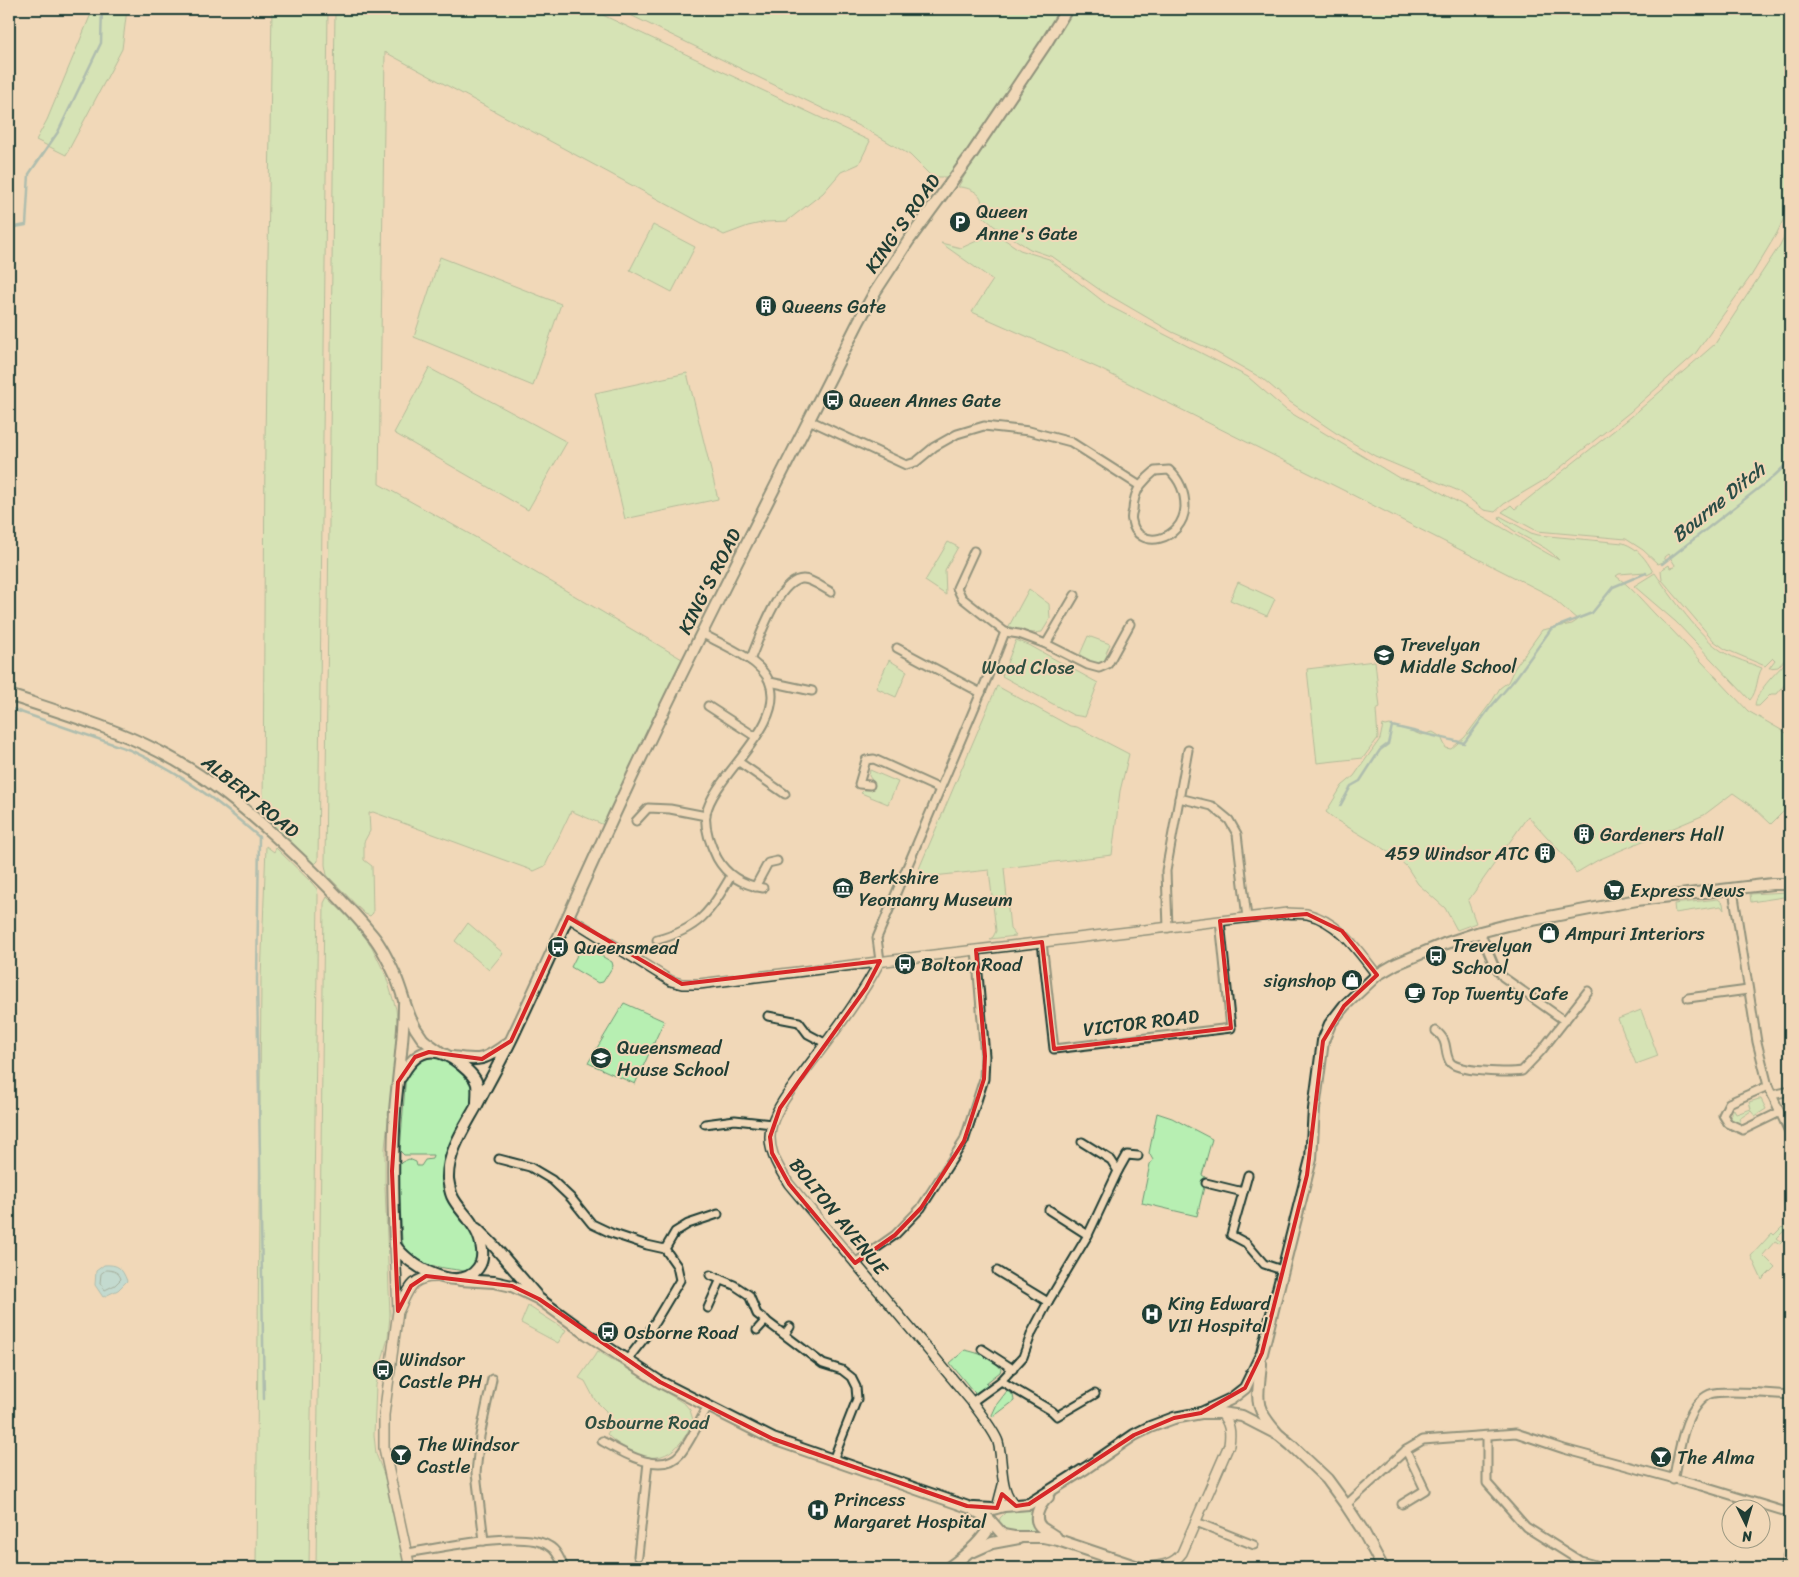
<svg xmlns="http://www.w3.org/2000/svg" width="1799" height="1577" font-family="Sriracha,sans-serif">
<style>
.green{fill:#b7efb2;stroke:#6b9673}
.water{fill:#8ddceb;stroke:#619ca2}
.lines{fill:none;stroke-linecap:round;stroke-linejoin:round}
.shore{stroke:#4b7d7d;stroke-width:1}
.stream{stroke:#619ca2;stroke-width:2.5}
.minor-casing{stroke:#1f3d34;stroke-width:11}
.tertiary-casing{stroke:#1f3d34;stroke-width:12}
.secondary-casing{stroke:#1f3d34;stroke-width:14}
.primary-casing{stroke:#1f3d34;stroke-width:14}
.minor{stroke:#f1d8b8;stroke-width:7}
.tertiary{stroke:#f1d8b8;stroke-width:9}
.secondary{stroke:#f1d8b8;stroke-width:10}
.primary{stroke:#f1d8b8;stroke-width:10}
.marked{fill:none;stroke:#d62828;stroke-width:4;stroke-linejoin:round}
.labels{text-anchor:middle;stroke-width:4;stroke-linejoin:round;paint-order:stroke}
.poi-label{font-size:19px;fill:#1f3d34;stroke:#f1d8b8;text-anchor:start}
.street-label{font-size:19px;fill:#1f3d34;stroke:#f1d8b8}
.park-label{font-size:19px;fill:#2e4f41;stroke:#f1d8b8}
.water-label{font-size:20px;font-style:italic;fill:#2a4d46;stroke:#f1d8b8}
</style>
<rect width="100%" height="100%" fill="#f1d8b8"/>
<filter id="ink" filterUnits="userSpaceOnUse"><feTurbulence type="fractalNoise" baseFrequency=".02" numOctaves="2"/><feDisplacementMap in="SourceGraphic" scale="10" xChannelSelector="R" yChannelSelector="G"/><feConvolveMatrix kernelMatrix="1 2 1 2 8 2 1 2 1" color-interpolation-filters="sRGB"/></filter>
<g filter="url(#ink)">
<!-- green -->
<g class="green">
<path d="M93,9H127L122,49L66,155L36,140L47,120Z"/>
<path d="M272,9H328L318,861L314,865L263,815L265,439Z"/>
<path d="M335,9H590L870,141L859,164L841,172L823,193L787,221L766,222L748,226L724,235L385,52L379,484L475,537L682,659L604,825L571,811L545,866L534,871L373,812L369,813L370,831L364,842V860L372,866L373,913L370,916L365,914L327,875L325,865Z"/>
<path d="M618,9H1060C1026,67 989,124 947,177H932L910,155L871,132Z"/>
<path d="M1073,9H1790V205L1777,233L1751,276L1695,354L1630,412L1546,479L1504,504L1495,512L1484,510L1459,491L1375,456L1336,433L1290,402L1263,379L1210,349L1172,332L1100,290L1053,257L1030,249L994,226L977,211C990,197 972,187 958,187L969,168L1021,93Z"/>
<path d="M1790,224V654L1778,667L1769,668L1775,660L1773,658L1765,666L1725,649L1714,641L1662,580L1661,570L1669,565L1670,568L1674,567L1675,565L1668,554L1664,557L1666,561L1658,564L1643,550L1626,539L1537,531L1502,512L1511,505L1515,509L1631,417L1715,344L1780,245Z"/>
<path d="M653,225L695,247L672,292L630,270Z"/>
<path d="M995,233L1020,250L1049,259L1109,306L1248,377L1286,410L1399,478L1426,484L1559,560C1544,542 1515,537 1499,518L1500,516L1531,533L1538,535L1623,543C1638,548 1646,559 1653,572L1647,575L1645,572L1619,574L1616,576C1637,591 1651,613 1671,629L1748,711L1790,735V805L1771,824L1753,807L1733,793L1704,815L1598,860L1576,873L1568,860L1528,816L1468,901L1476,923L1457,930L1445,908L1418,884L1407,867L1393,854L1336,820L1326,812L1342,786L1354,776L1380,739L1383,725L1386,726L1390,725C1401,729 1411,730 1421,735L1433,732L1441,737L1446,748L1451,749L1465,737L1492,701L1500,688L1508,682L1514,669L1542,630L1572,624L1578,620L1549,595L1339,488L1098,368L972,312L993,280L941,243L961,248Z"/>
<path d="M440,257L561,304L533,386L414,337Z"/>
<path d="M429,368L567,442L528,510L394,433Z"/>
<path d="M687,373L718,499L625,519L595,393Z"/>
<path d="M948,542L958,547L945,570L946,595L925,581Z"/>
<path d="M1655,573C1670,595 1701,638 1723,652C1735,659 1750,663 1762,668C1756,678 1758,691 1750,700L1676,622L1634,586Z"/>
<path d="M1238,582L1275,599L1267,616L1230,600Z"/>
<path d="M1029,589L1049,604L1050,619L1042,632C1031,634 1019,632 1009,626Z"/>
<path d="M1088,636L1110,644L1106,653L1113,656L1102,665L1078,659Z"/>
<path d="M1016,640L1029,645L1098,683L1085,717L1073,715L1002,676Z"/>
<path d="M1790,658V678L1777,694H1771L1759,706H1755C1756,690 1780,669 1790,658Z"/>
<path d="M889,660L907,671L896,697L876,688Z"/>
<path d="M1375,661L1380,708L1376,710L1378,738L1363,758L1317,763L1307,669Z"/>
<path d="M997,686L1070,726L1077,727L1129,754L1120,791L1112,855L1004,868L1010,929L1016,936L990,939L993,937L996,931L989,870L915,878Z"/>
<path d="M870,770L898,782L888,804L861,793L864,790H871L874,783L869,776Z"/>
<path d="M266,846L274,852L276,848L312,883L317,889L318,895L309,1568H256L261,979Z"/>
<path d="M1787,892L1790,896L1751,902L1750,894Z"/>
<path d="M327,897L356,925L372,947L386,976L396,1009L398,1028L399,1047L390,1102L385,1148V1187L390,1315L388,1337L376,1385L374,1435L376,1454L385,1477L405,1568H316L324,903Z"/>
<path d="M1718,899L1723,903L1724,910L1721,906L1675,913L1674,904Z"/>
<path d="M468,923L503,953L489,970L455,941Z"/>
<path d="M582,945L612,962L613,966L603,982L598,983L571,967Z"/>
<path d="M624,1003L664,1021L635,1084L588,1063Z"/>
<path d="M1641,1010L1658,1056L1636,1064L1618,1019Z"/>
<path d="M428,1056L435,1057L466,1071L474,1085L473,1104L452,1144L444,1163L443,1179L446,1193L453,1210L476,1241L479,1259L470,1271H464C442,1267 409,1267 402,1241L398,1166L402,1162L409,1159L416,1162L417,1166H421L425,1160L432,1159L433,1155H404L400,1151L406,1073L410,1065Z"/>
<path d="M1759,1099H1761L1766,1109L1755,1116L1751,1111L1739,1119L1742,1125L1733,1124L1731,1122V1113L1734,1109L1736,1114L1751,1109L1749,1102Z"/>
<path d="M1157,1113L1172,1118L1212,1139L1202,1175L1205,1177L1203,1186L1204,1187L1197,1216L1142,1203L1150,1164L1153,1160L1149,1153Z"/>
<path d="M1788,1223H1790V1225L1777,1238L1782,1242L1780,1244L1775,1241L1763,1255L1775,1267L1762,1280L1751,1256L1772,1233L1774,1235L1782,1227L1783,1228Z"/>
<path d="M528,1306L566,1330L558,1343L521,1323Z"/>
<path d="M965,1350C978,1353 993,1357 1001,1369L1000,1372L986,1383L988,1385L976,1394L972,1390L950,1363Z"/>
<path d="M598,1351L685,1404L690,1410L693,1420C680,1454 656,1469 623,1447C617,1443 611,1439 607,1434L609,1431L606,1411L595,1400L585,1381L579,1378Z"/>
<path d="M1007,1391L1013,1395L1014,1401L993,1417L992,1415L997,1404Z"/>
<path d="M1032,1510L1036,1532L1010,1534L999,1524L1000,1518L1006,1512Z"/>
</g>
<!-- water -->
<path class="water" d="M104,1265C118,1264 122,1268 127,1281L118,1290L103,1297L95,1285L96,1271Z"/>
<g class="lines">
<!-- shore -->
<path class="shore" d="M106,1270C113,1270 119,1272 121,1279L115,1285L105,1290L100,1283L101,1274Z"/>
<!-- stream -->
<g class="stream">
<path d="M9,228L26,225L29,174L58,132L101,43L102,9"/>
<path d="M1662,564L1773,477L1790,461"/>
<path d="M9,708L130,750C182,774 217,800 259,837L257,980L264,1399"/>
<path d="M1340,806L1351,786L1360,781L1380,750L1388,744L1392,726L1464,743L1489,709L1515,679L1551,629L1592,613L1613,587L1646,573"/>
</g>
<!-- minor casing -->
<g class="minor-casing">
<g id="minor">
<path d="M809,420L906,465L916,462L934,447L957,434L984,426L1029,431L1071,442L1140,486"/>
<path d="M1169,470C1180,480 1185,491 1185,507C1183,542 1137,551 1132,521C1131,518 1132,513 1133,510C1133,502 1136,491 1141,485C1145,480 1150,475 1155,471Z"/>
<path d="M974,551L957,588L962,598L1005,632L1019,634L1046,644L1088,665L1099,668L1108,664L1130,624"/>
<path d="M701,633C721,644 760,659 769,681C788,725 714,774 706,814C704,829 711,846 717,858C727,876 744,885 763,888"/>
<path d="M1046,644L1075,595"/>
<path d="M897,648L981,693"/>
<path d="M750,660C759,640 778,579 803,579C812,579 823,588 831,592"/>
<path d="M770,682L812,691"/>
<path d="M708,706L756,737"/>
<path d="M739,762L785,794"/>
<path d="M870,785L859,784L866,760L874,759L940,789"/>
<path d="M1179,798L1212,806L1229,820L1237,834L1247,918"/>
<path d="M636,821L648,808L670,809L706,816"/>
<path d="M755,887L768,863L777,861"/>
<path d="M1733,890L1757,1042L1768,1086L1790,1134"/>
<path d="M1168,928L1166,871L1188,750"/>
<path d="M1480,932L1494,965L1503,977L1565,1021"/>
<path d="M657,940C699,929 710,912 731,876"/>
<path d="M1042,942L1054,1049L1231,1028L1220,921"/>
<path d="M880,961L877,938L988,676L1005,632"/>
<path d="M1688,998L1748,990"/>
<path d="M768,1016L799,1022L808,1034L825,1043"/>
<path d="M1436,1031C1450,1042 1443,1051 1450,1062C1457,1072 1510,1073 1522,1071L1541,1051L1588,991"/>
<path d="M1768,1086L1729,1103L1723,1115L1728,1123L1743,1130L1780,1112"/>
<path d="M1772,1095L1790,1091"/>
<path d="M705,1124L735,1120L772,1124"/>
<path d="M499,1159L530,1167L552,1180L571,1198L592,1224L611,1233L647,1245L665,1249L677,1266L680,1280L649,1332L627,1360"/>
<path d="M1118,1171L1127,1155L1138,1156"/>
<path d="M1248,1175L1231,1235L1246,1243L1264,1264L1282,1270"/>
<path d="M1206,1183L1243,1192"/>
<path d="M1049,1210L1088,1235"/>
<path d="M665,1249L675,1232L688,1224L718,1214"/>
<path d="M855,1263L895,1235L921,1208L964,1141L984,1079L985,1056L976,950"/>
<path d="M997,1271L1048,1302"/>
<path d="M710,1275L734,1285L749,1295L757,1314L823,1364L842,1370L851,1377L856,1387L857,1399L833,1460"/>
<path d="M708,1308L721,1279"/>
<path d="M757,1330L766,1320"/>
<path d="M785,1334L790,1327"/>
<path d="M982,1349L1013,1369"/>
<path d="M1001,1381L1052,1411L1057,1416L1095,1394"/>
<path d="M972,1402L1001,1381L1023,1357L1032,1332L1048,1302L1088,1235L1118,1171L1111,1160L1082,1142"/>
<path d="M1487,1436V1483L1526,1527L1580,1561L1606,1568"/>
<path d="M602,1441C621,1452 662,1477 681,1453C691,1440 700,1420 708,1406"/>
<path d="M1673,1480C1679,1455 1683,1406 1710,1394C1722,1389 1774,1394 1790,1395"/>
<path d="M1402,1504L1425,1490L1406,1450"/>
<path d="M1346,1505L1406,1450L1423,1440L1516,1433L1564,1449L1701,1486L1790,1513"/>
<path d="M1196,1522L1254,1545"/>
<path d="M484,1541L476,1473L480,1436L492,1379"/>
<path d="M407,1553C439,1548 523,1529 549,1546C557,1550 561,1561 564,1568"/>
<path d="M638,1556L648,1462"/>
<path d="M1784,1568L1790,1549"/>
</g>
</g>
<!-- tertiary casing -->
<g class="tertiary-casing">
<g id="tertiary">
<path d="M568,917L671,981L682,984H699L934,955L1287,913C1294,914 1301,913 1307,914C1340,922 1358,951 1377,975"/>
<path d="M880,961C859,1001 831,1036 804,1072C793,1087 778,1105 772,1124C765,1146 777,1166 789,1184L972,1402C979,1412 995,1432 998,1442C1004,1462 998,1491 1016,1506"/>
<path d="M395,1245L398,1311L384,1415V1448L410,1568"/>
<path d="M399,1310C409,1289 411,1276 438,1277"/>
<path d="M997,1508L1003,1485"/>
<path d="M1141,1568C1156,1566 1172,1567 1182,1553L1229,1445C1231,1432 1230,1423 1221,1413"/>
</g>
</g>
<!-- secondary casing -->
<g class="secondary-casing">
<g id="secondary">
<path d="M1261,1364C1258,1399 1252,1405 1277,1433"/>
<path d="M1201,1413L1231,1399L1245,1388L1262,1353L1311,1159L1314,1109L1323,1041L1330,1024L1344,1006L1377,975L1396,964L1444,944L1480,932L1507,925L1637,900L1772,884H1790"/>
<path d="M974,1551L992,1543L1019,1538"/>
<path d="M948,1568C964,1557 983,1541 992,1523"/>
</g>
</g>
<!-- primary casing -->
<g class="primary-casing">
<g id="primary">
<path d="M9,695C59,712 111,727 158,751C206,775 246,809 286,846C316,874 346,903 373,936C382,947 389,962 395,975C405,998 406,1017 422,1038C426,1043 434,1047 440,1052"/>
<path d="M404,1004C404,1040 398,1075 395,1111C392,1156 393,1200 395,1245C408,1266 459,1295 478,1268C487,1256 480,1235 472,1224C466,1214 457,1207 452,1196C450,1191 449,1185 448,1179C447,1153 465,1127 477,1105C488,1083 501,1061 512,1038C559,939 602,838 650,739C717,599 789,460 859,321L875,292L909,240L971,155L1045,45L1067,9"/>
<path d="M452,1057C480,1061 484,1061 508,1043"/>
<path d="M401,1077C416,1049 434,1043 460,1064C466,1069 475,1076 477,1084C478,1090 477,1098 477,1103"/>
<path d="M477,1229L494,1246L536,1295"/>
<path d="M460,1280L494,1282L512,1286L539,1299L587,1334L660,1382L773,1439L971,1508L989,1519L1003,1535L1014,1537H1043L1058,1540L1141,1568"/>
<path d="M1048,1497C1040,1504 1031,1519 1042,1528C1047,1531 1051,1534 1056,1537"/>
<path d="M974,1508L993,1509L1004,1506L1029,1504L1086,1468L1134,1435L1150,1427L1174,1418L1201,1413H1221L1242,1416L1279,1435L1291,1445L1327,1479L1346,1505L1363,1531L1383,1568"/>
</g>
</g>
<!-- minor -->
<use href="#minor" class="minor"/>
<!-- tertiary -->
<use href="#tertiary" class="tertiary"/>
<!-- secondary -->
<use href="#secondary" class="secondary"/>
<!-- primary -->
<use href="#primary" class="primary"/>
</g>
</g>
<!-- marked area -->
<path d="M0 0H1799V1577H0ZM1307,914L1342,931L1377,975L1344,1006L1323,1041L1307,1175L1262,1353L1245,1388L1201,1413L1174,1418L1134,1435L1029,1504L1016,1506L1002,1494L997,1508L967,1506L773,1439L660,1382L539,1299L512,1286L426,1276L411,1286L398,1311L392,1171L398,1082L415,1057L429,1052L482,1059L511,1041L568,917L682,984L880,961L866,988L780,1108L770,1137L772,1153L789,1184L855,1263L895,1235L921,1208L964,1141L984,1079L985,1056L976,950L1042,942L1054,1049L1231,1028L1220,921Z" fill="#f1d8b8" fill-opacity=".55" fill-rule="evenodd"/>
<path class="marked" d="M1307,914L1342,931L1377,975L1344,1006L1323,1041L1307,1175L1262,1353L1245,1388L1201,1413L1174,1418L1134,1435L1029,1504L1016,1506L1002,1494L997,1508L967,1506L773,1439L660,1382L539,1299L512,1286L426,1276L411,1286L398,1311L392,1171L398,1082L415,1057L429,1052L482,1059L511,1041L568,917L682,984L880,961L866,988L780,1108L770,1137L772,1153L789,1184L855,1263L895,1235L921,1208L964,1141L984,1079L985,1056L976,950L1042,942L1054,1049L1231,1028L1220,921Z"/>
<!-- icons -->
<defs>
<g id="parking-disc" transform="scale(1.125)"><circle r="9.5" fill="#1f3d34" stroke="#f1d8b8"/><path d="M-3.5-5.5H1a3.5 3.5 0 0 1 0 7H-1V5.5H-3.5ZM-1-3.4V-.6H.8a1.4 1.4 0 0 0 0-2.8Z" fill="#fff"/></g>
<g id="building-disc" transform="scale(1.125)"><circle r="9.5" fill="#1f3d34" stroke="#f1d8b8"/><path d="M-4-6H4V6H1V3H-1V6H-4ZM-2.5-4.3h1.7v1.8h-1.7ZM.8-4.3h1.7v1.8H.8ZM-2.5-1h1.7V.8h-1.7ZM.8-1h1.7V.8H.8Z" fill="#fff"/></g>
<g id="bus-disc" transform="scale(1.125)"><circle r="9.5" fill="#1f3d34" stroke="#f1d8b8"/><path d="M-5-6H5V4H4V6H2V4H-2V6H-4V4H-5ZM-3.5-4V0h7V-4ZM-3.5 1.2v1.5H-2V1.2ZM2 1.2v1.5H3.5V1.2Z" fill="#fff"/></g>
<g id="school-disc" transform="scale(1.125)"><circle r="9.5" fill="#1f3d34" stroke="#f1d8b8"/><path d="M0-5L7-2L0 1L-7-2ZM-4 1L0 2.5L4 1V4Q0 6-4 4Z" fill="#fff"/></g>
<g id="museum-disc" transform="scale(1.125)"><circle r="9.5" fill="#1f3d34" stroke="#f1d8b8"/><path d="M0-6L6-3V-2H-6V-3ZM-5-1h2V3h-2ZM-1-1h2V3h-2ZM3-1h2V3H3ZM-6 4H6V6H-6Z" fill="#fff"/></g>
<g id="supermarket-disc" transform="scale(1.125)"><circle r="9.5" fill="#1f3d34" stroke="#f1d8b8"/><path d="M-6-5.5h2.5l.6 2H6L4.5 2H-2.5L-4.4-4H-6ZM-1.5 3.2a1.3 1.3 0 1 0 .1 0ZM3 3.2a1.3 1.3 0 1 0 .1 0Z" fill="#fff"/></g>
<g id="shop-disc" transform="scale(1.125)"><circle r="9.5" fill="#1f3d34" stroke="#f1d8b8"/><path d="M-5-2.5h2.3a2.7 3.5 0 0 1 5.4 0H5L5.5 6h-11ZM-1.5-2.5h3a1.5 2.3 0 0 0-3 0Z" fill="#fff"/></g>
<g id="cafe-disc" transform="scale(1.125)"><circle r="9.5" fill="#1f3d34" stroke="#f1d8b8"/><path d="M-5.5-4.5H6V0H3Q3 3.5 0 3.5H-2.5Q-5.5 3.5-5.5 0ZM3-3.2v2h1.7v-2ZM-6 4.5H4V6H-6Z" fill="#fff"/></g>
<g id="hospital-disc" transform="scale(1.125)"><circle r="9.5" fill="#1f3d34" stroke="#f1d8b8"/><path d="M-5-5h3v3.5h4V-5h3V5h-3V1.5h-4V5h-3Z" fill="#fff"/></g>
<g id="bar-disc" transform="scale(1.125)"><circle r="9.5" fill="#1f3d34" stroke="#f1d8b8"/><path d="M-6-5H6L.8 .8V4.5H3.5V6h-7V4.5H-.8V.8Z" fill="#fff"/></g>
</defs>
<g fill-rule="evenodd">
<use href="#parking-disc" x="960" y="222"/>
<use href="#building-disc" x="766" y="306"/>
<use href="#bus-disc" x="833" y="400"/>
<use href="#school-disc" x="1384" y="655"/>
<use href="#building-disc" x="1584" y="834"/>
<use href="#building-disc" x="1545" y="853"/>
<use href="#museum-disc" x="843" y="888"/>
<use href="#supermarket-disc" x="1614" y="890"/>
<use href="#shop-disc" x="1549" y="933"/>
<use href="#bus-disc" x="558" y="947"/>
<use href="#bus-disc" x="1436" y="956"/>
<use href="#bus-disc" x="905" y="964"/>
<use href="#shop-disc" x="1352" y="980"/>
<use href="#cafe-disc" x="1415" y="993"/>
<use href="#school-disc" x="601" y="1058"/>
<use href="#hospital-disc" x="1152" y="1314"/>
<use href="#bus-disc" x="608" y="1332"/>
<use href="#bus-disc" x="383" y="1370"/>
<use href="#bar-disc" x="401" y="1455"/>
<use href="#bar-disc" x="1661" y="1457"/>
<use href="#hospital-disc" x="818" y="1510"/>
</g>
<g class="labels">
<!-- poi labels -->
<g class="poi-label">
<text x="976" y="218">Queen<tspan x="976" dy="22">Anne's Gate</tspan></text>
<text x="782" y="313">Queens Gate</text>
<text x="849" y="407">Queen Annes Gate</text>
<text x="1400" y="651">Trevelyan<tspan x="1400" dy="22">Middle School</tspan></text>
<text x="1600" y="841">Gardeners Hall</text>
<text x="1529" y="860" text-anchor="end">459 Windsor ATC</text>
<text x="859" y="884">Berkshire<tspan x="859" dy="22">Yeomanry Museum</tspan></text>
<text x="1630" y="897">Express News</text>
<text x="1565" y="940">Ampuri Interiors</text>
<text x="1452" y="952">Trevelyan<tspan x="1452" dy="22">School</tspan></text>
<text x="574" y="954">Queensmead</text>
<text x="921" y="971">Bolton Road</text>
<text x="1336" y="987" text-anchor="end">signshop</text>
<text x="1431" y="1000">Top Twenty Cafe</text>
<text x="617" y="1054">Queensmead<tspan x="617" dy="22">House School</tspan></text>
<text x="1168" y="1310">King Edward<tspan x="1168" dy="22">VII Hospital</tspan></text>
<text x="624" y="1339">Osborne Road</text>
<text x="399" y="1366">Windsor<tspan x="399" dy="22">Castle PH</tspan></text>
<text x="417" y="1451">The Windsor<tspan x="417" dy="22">Castle</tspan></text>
<text x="1677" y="1464">The Alma</text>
<text x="834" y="1506">Princess<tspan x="834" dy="22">Margaret Hospital</tspan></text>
</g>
<!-- street labels -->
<g class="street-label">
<text transform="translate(902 223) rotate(-55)" y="7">KING'S ROAD</text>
<text transform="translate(709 581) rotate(-63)" y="7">KING'S ROAD</text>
<text transform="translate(251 796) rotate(39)" y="7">ALBERT ROAD</text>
<text transform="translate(1141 1022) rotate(-7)" y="7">VICTOR ROAD</text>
<text transform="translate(839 1216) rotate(51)" y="7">BOLTON AVENUE</text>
</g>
<!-- park labels -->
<g class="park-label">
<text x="1028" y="674">Wood Close</text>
<text x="647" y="1429">Osbourne Road</text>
</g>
<!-- water labels -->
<g class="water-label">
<text transform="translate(1718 502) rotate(-39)" y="7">Bourne Ditch</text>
</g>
</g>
<!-- margin -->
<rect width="1799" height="1577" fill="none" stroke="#f1d8b8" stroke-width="30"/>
<rect x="15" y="15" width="1769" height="1547" fill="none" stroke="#1f3d34" stroke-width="2" filter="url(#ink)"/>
<!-- north arrow -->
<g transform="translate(1746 1524) rotate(175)"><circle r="24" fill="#f1d8b8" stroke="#9d9a83"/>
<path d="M0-4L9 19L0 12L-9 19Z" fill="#1f3d34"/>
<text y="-8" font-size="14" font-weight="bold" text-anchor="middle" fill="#1f3d34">N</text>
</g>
</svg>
